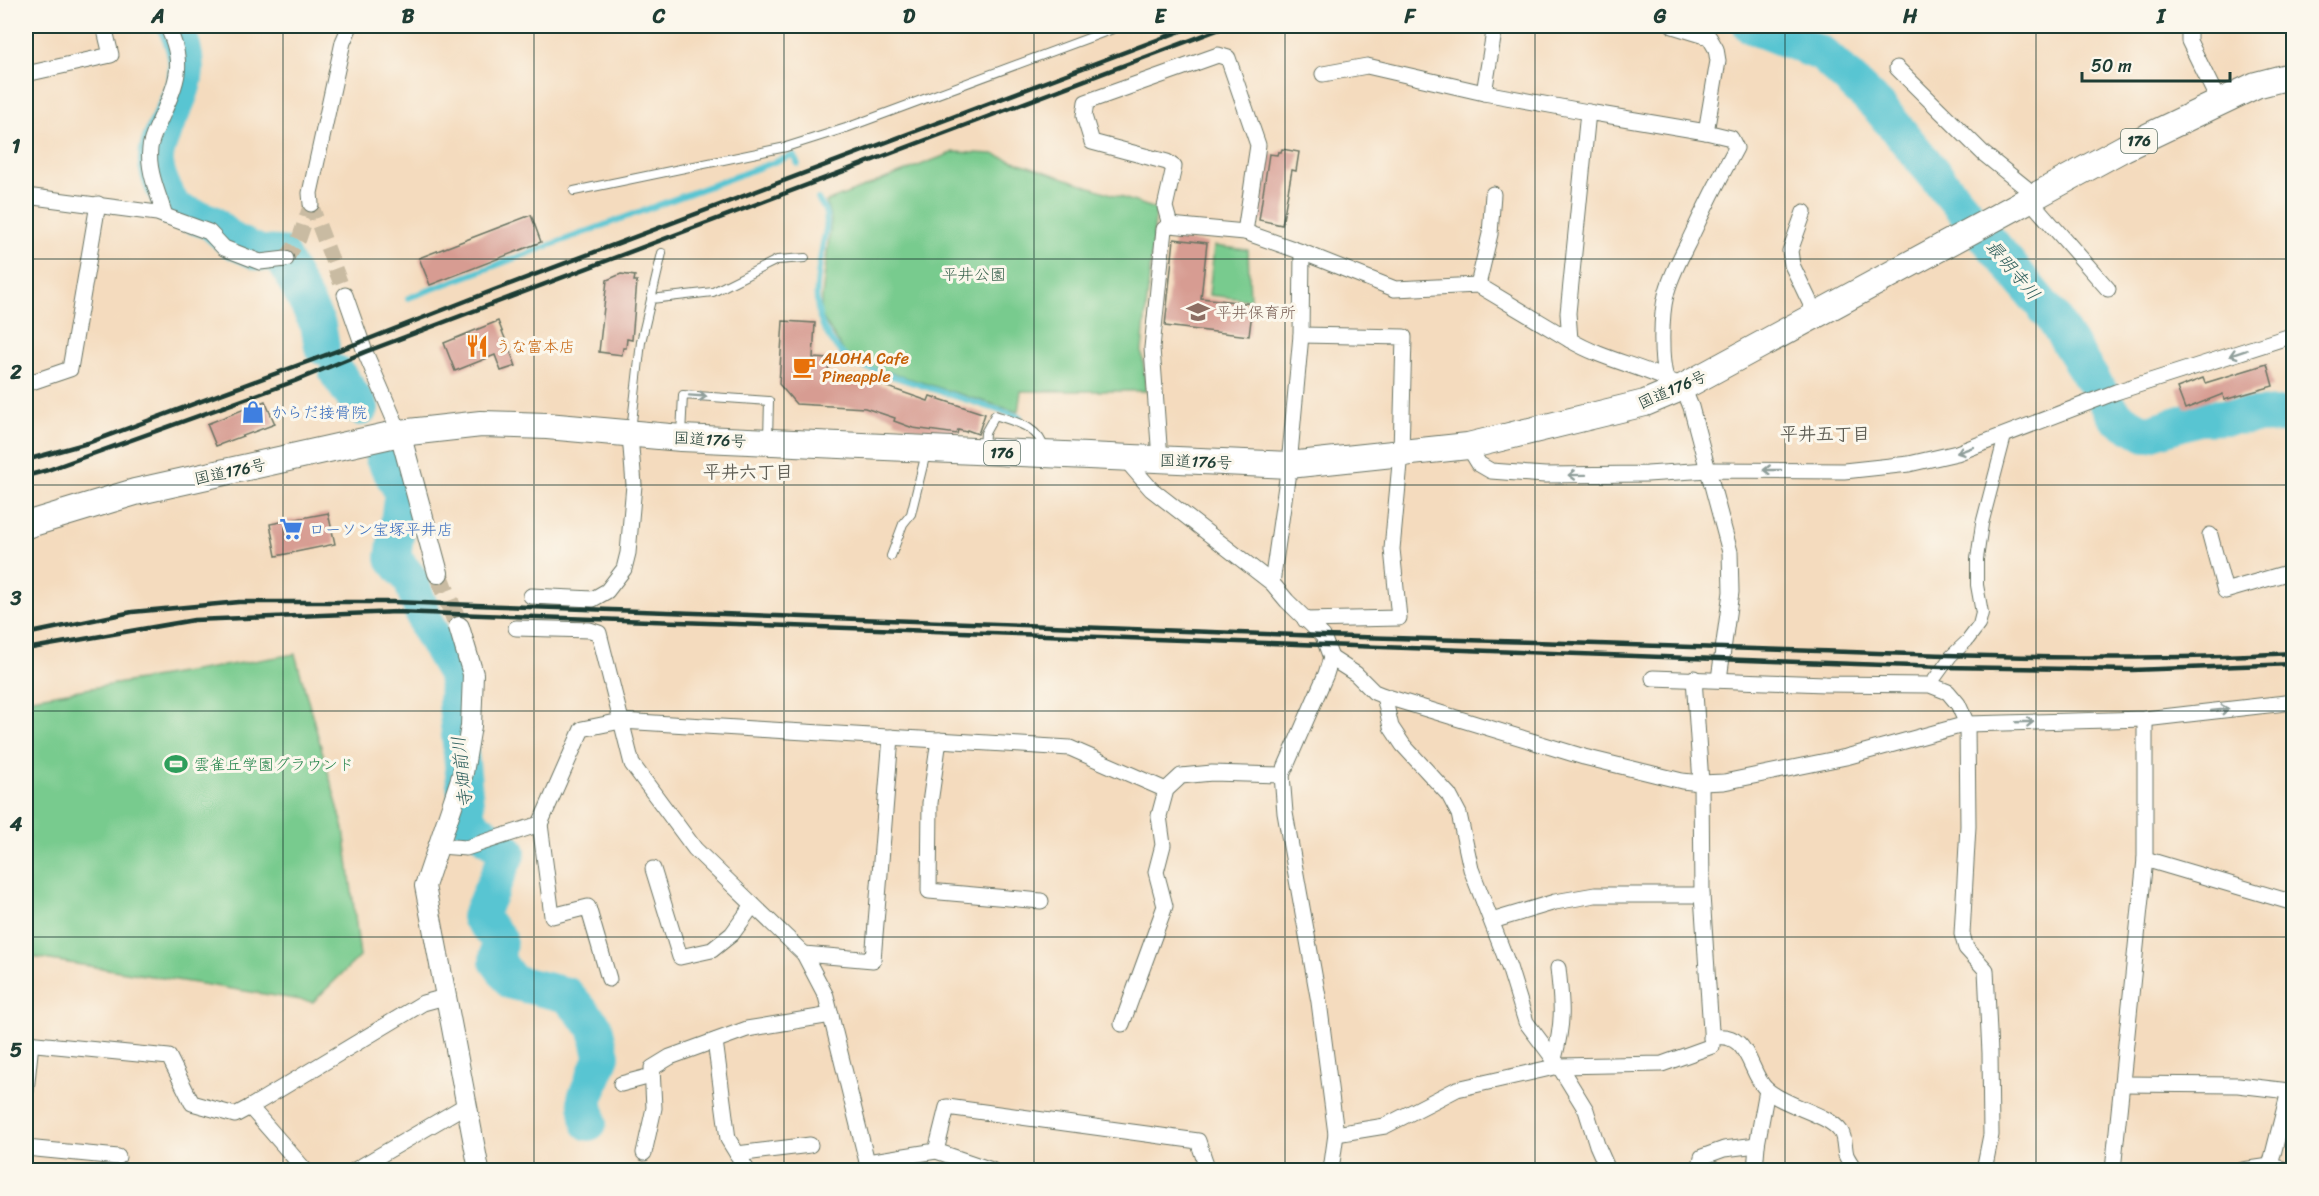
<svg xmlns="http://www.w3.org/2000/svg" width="2319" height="1196" font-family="Sriracha,'Klee One',sans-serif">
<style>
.green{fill:#78cb8e;stroke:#4c8461;stroke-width:1.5}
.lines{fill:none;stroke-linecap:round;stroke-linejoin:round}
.stream{stroke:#59c5d2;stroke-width:6}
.river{stroke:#59c5d2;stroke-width:36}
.building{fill:#d79c92}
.minor-tunnel{stroke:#c9bba2;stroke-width:15;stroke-dasharray:15 8;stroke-linecap:butt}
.tertiary-tunnel{stroke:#c9bba2;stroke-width:20;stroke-dasharray:20 10;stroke-linecap:butt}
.service-casing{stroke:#6a7464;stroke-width:10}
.pedestrian-casing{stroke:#6a7464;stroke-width:14}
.minor-casing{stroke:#6a7464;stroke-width:17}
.tertiary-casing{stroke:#6a7464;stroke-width:22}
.trunk-casing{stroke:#6a7464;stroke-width:28}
.service{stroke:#fff;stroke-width:8}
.pedestrian{stroke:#fff;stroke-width:12}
.minor{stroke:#fff;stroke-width:15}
.tertiary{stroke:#fff;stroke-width:20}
.trunk{stroke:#fff;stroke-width:26}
.rail{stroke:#1f3d34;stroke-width:4.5}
.oneway{stroke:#8f9e9a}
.grid{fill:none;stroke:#1f3d34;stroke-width:1.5;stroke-opacity:0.55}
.labels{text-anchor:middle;stroke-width:6;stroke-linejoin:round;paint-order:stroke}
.shield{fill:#fbf7ec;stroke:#61756b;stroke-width:1.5}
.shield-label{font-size:15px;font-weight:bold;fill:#1f3d34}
.park-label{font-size:16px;fill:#35604a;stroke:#fbf7ec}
.education-label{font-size:16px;fill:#785e54;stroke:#fbf7ec;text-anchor:start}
.food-label{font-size:16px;fill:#c56008;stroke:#fbf7ec;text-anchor:start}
.street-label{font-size:16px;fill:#1f3d34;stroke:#fbf7ec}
.shop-label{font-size:16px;fill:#366cbe;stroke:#fbf7ec;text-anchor:start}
.leisure-label{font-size:16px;fill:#27864d;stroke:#fbf7ec;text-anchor:start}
.water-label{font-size:18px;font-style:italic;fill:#2e5f5c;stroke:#fbf7ec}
.neighbourhood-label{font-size:18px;font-weight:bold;fill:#5f5e55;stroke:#fbf7ec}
.neatline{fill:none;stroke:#1f3d34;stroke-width:2}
.grid-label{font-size:20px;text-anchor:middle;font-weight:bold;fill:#1f3d34}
</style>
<rect width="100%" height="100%" fill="#fbf7ec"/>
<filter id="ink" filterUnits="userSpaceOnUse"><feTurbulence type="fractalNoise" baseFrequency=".0167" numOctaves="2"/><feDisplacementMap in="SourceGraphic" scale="12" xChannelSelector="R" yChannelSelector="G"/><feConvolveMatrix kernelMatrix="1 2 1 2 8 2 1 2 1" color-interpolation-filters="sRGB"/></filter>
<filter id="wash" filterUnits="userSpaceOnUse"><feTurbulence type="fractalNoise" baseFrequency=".008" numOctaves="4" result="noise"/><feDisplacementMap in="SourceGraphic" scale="24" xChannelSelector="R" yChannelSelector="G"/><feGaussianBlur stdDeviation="1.35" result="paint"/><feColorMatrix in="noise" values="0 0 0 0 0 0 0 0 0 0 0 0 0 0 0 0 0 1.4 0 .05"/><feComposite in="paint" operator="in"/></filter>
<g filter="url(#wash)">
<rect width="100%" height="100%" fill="#f4dbbe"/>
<!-- green -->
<g class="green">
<path d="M954,152L993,154L1156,209L1142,351L1146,391H1021L1018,412L865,365L845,354L820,314L831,220L826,202Z"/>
<path d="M1214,246L1248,250L1250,300L1209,295Z"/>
<path d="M295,654L344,829L360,956L313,1002L26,956V699Z"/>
</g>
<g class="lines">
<!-- stream -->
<g class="stream">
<path d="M818,199C820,203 824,207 825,211C829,222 825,233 823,243C818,275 809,308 829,337C838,351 847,360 863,367L1020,417"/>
<path d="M408,298L793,155L798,164"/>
</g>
<!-- river -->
<g class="river">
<path d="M175,26C197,71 182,90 164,131C160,141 155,151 156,163C158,180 167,195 175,210L211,222L233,241L260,253L281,254L318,325L322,347"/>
<path d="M1751,26L1822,54L1879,107L2053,318L2116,417L2146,434L2198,418L2281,415L2294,418"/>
<path d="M337,373L361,408"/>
<path d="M382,456L402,492L393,558L411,580L427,626L457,677L456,705L468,822L508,852L479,917L499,939L497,961L512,982L567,995L595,1027L602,1056L585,1098L589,1123"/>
</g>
</g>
<g id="blocks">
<!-- building -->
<g class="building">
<path d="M1282,149L1299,152L1296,171L1292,170L1282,225L1259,220L1269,154L1277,155L1278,152H1281Z"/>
<path d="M531,215L541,242L430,285L419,258Z"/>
<path d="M1174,239L1207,243L1201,298L1253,304L1249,336L1165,326Z"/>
<path d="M621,274L635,276L634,281H637L632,340L627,339L626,348H623L622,355L599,352L607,280Z"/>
<path d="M498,321L516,366L501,371L495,355L455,371L444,343Z"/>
<path d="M783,321L815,323L813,358L829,359L828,376L870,378V381L928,401L930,396L985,414L978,434L967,430L966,432L958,430L957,434L913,428L894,421L895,418L865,408L796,404L779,384Z"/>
<path d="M2267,364L2273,386L2224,400L2223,394L2185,409L2177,388L2203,378L2205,383Z"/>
<path d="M265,401L275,424L216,446L207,424Z"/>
<path d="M328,513L335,544L276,556L270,524Z"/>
</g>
</g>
</g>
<g filter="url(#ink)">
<use href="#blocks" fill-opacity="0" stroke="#6a7464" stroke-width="1.5"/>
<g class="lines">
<!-- minor-tunnel -->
<g class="minor-tunnel">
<path d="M311,204L345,295"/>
<path d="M286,259L299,239L311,204"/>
</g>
<!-- tertiary-tunnel -->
<path class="tertiary-tunnel" d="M438,573L459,627"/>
<!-- service casing -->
<g class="service-casing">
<g id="service">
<path d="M574,191L786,147L846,128L1121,26"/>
<path d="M651,299L713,292L777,260L805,258"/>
<path d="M631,431L641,342L662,253"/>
<path d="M681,434L683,395L769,401L768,438"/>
<path d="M984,448L985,433L995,415C1016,422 1040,427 1045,451"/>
<path d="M891,556L903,524L911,514L926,453"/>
</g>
</g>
<!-- pedestrian casing -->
<g class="pedestrian-casing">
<path id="pedestrian" d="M1930,685L1951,656L1967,641L1979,625L1982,613L1977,585V559L1982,524L2005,436"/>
</g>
<!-- minor casing -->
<g class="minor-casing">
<g id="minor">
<path d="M1673,26L1709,37L1716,49L1718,61L1706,132L1588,112L1568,313L1570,340C1605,361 1647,367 1683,387L1691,407L1730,552L1731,592L1719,679"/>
<path d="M2189,26V41L2219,102"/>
<path d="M1897,68L1984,154L2036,196"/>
<path d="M26,74L111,55L104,26"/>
<path d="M1323,74L1367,66L1484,93L1588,112"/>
<path d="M1484,93L1495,26"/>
<path d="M26,196L157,213L209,232L224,248L260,262L286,259"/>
<path d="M2029,199L2108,289"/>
<path d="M311,204L310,193L343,42L350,26"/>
<path d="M1804,212L1790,251L1792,265L1816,315"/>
<path d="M165,216C159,195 147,171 150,148C151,138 157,128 161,118C177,82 186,64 167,26"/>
<path d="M1170,225L1165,207L1174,167L1167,162L1092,142L1084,116L1086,102L1218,55L1228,58L1258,145L1245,232"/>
<path d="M1478,285L1490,234L1493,194"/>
<path d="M345,295L365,352L400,433"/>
<path d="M1301,335L1404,337L1401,453L1392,549L1399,618L1305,620"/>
<path d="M1666,378C1660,359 1661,314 1666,295C1670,277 1680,259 1688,243C1703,211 1719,179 1736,148L1731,138L1706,132"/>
<path d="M26,384L70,369L98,204"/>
<path d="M1468,446L1479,464L1491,471L1545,475L1647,474L1708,470L1844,471L1909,464L1957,453L2116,392L2294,335"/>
<path d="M1125,459L1151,489L1272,583L1287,601L1323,636L1331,658L1326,674L1282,775L1285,813L1319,1002L1336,1134L1331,1170"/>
<path d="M1160,459L1152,348L1164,229L1170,225L1245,232L1302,252L1395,289L1478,285L1570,340"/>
<path d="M2210,535L2225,591L2294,571"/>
<path d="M1272,583L1289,465L1301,335L1302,252"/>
<path d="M531,596L593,599L607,591L624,569L628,553L634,485L630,435"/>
<path d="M516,628L590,630L599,633L632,764L695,849L804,954L826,996L869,1170"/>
<path d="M1331,658L1356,674L1374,692L1384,696L1584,757L1682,781L1701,783L1724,782L1846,757L1967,724L2145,719L2294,702"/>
<path d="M1653,678L1825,684L1930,685L1948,692L1958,704L1967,724L1968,826L1962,934L1966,948L1986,970L1990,1053L1991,1135L1984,1170"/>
<path d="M1384,696L1391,727L1403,745L1449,795L1459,814L1471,869L1509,967L1526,1022L1559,1066L1586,1110L1597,1145L1608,1170"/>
<path d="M939,740L930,803L929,891L1041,901"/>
<path d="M540,824L552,916L588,907L609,979"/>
<path d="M440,846L466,848L540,824L582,729L621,721L1070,748L1166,790"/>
<path d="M2145,859L2294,903"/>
<path d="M653,869L680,957L712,950L732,934L753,905"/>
<path d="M1492,921L1555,902L1595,895H1702"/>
<path d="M804,954L873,960L891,737"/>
<path d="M1122,1024L1165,906L1156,872L1163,845L1159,816L1166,790L1181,776L1212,773L1282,775"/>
<path d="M1711,1038C1750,1029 1748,1072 1766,1089C1785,1107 1828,1113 1841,1132C1845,1138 1844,1148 1846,1155C1848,1160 1852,1165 1855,1170"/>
<path d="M715,1041L728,1139L747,1170"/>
<path d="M26,1043L169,1057L192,1103L235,1115L250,1107"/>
<path d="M1554,1059C1564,1021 1562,1005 1558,968"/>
<path d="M621,1084L651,1076"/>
<path d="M2122,1084L2238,1085L2289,1091L2294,1086"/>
<path d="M26,1091L31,1043"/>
<path d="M1336,1134L1385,1126L1457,1089L1559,1066L1662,1064L1712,1046L1702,895L1701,783L1694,678"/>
<path d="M26,1148L118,1157"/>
<path d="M936,1151L947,1107L1198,1141L1208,1170"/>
<path d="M644,1153L654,1108L652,1068L670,1057L747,1029L831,1015"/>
<path d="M737,1154L810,1145"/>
<path d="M867,1162L936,1151L992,1170"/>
<path d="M2270,1166L2289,1091"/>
<path d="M305,1170L250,1107L423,1003L445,997"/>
<path d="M355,1170L466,1105"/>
<path d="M1699,1170L1702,1157L1724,1149L1757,1145"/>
<path d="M1755,1170L1757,1145L1767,1090"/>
<path d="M2113,1170L2145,859V719"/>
<path d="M2243,1170L2270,1166L2288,1170"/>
</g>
</g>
<!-- tertiary casing -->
<g class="tertiary-casing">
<g id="tertiary">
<path d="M400,433L438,573"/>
<path d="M459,627L473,674L471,726L463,773L425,886L479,1170"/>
</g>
</g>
<!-- trunk casing -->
<g class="trunk-casing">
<path id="trunk" d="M26,525L135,492L400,433L481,424L547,426L681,438L1289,465L1468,446L1645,403L1683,387L2124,148L2256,85L2294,75"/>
</g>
<!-- service -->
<use href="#service" class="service"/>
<!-- pedestrian -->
<use href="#pedestrian" class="pedestrian"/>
<!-- minor -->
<use href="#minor" class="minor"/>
<!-- tertiary -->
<use href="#tertiary" class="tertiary"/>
<!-- trunk -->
<use href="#trunk" class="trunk"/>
<!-- rail -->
<g class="rail">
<path d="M26,460L88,443L361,342L494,290L1194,26"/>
<path d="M26,476L48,470L295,381L365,352L1228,26"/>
<path d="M26,634L132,612L239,602H393L1323,636C1499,640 1674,647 1850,652C1998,657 2146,661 2294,653"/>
<path d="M26,649L194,620L397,612L1942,667L2132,670L2294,664"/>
</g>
</g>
<!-- one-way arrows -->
<defs><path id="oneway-shaft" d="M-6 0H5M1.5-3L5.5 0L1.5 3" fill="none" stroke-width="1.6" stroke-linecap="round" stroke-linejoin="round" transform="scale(1.5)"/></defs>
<g class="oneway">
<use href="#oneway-shaft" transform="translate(2238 353) rotate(162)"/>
<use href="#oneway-shaft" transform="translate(698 396) rotate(4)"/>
<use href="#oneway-shaft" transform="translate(1965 450) rotate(160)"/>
<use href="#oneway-shaft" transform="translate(1772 470) rotate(-180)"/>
<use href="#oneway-shaft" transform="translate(1577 475) rotate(179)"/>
<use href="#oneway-shaft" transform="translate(2220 710) rotate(-6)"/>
<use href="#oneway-shaft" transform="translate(2025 722) rotate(-2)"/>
</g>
</g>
<!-- grid -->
<path class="grid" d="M283,26V1170M534,26V1170M784,26V1170M1034,26V1170M1285,26V1170M1535,26V1170M1785,26V1170M2036,26V1170M26,259H2294M26,485H2294M26,711H2294M26,937H2294"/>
<!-- icons -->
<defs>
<g id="school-bare" transform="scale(1.8)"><path d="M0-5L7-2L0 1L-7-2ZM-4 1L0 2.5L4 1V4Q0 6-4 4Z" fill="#8d6e63" stroke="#fbf7ec" stroke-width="2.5" paint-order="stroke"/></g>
<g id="restaurant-bare" transform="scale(1.8)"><path d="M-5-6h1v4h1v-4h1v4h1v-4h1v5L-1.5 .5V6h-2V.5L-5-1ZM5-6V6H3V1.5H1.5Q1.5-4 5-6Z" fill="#e8710a" stroke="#fbf7ec" stroke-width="2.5" paint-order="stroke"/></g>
<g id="cafe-bare" transform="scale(1.8)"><path d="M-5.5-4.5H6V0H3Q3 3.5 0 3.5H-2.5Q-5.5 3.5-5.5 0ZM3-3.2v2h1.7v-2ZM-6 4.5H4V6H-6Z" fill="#e8710a" stroke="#fbf7ec" stroke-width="2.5" paint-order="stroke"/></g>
<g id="shop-bare" transform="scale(1.8)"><path d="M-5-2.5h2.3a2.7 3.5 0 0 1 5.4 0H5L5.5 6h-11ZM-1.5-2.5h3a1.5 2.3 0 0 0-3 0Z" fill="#3f7fe0" stroke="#fbf7ec" stroke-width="2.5" paint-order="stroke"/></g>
<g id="supermarket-bare" transform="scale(1.8)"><path d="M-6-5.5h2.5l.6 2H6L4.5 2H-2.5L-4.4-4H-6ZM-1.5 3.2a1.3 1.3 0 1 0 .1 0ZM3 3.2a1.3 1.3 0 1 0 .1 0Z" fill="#3f7fe0" stroke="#fbf7ec" stroke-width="2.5" paint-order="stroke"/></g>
<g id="stadium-bare" transform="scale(1.8)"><path d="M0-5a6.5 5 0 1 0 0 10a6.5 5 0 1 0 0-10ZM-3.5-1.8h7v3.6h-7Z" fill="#2e9e5b" stroke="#fbf7ec" stroke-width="2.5" paint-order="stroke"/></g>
</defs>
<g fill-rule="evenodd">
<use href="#school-bare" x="1198" y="312"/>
<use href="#restaurant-bare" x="477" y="346"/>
<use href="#cafe-bare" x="804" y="367"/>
<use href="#shop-bare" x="253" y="412"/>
<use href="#supermarket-bare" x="291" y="529"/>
<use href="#stadium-bare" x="176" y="764"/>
</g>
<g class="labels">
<!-- shield labels -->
<g class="shield">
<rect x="2121" y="129" width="36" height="24" rx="4.5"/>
<rect x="984" y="441" width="36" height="24" rx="4.5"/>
</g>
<g class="shield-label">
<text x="2139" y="146">176</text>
<text x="1002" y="458">176</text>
</g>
<!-- park labels -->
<g class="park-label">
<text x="974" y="280">平井公園</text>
</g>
<!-- education labels -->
<g class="education-label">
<text x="1216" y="318">平井保育所</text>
</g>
<!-- food labels -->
<g class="food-label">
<text x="495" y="352">うな富本店</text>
<text x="822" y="364">ALOHA Cafe<tspan x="822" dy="18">Pineapple</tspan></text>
</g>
<!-- street labels -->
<g class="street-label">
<text transform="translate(1672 389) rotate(-24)" y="6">国道176号</text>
<text transform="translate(710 439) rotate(3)" y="6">国道176号</text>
<text transform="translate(1196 461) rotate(2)" y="6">国道176号</text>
<text transform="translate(230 471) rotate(-12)" y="6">国道176号</text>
</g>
<!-- shop labels -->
<g class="shop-label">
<text x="271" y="418">からだ接骨院</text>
<text x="309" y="535">ローソン宝塚平井店</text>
</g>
<!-- leisure labels -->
<g class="leisure-label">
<text x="194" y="770">雲雀丘学園グラウンド</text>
</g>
<!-- water labels -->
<g class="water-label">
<text transform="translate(2013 270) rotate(50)" y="6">最明寺川</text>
<text transform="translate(462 772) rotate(-96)" y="6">寺畑前川</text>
</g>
<!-- neighbourhood labels -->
<g class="neighbourhood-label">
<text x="1825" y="440">平井五丁目</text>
<text x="748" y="478">平井六丁目</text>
</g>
</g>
<!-- margin -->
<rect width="2319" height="1196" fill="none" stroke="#fbf7ec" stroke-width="66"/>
<!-- scale -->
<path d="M2082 72v9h148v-9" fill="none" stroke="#1f3d34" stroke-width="3"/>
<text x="2091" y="72" font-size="18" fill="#1f3d34" stroke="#fbf7ec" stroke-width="4.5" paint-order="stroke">50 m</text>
<rect x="33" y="33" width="2253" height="1130" class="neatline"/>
<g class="grid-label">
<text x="158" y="23">A</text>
<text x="408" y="23">B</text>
<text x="659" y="23">C</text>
<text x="909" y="23">D</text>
<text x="1160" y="23">E</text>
<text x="1410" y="23">F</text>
<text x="1660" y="23">G</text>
<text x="1910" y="23">H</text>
<text x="2161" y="23">I</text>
<text x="16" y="153">1</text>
<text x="16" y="379">2</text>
<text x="16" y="605">3</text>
<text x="16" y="831">4</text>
<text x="16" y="1057">5</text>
</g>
</svg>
